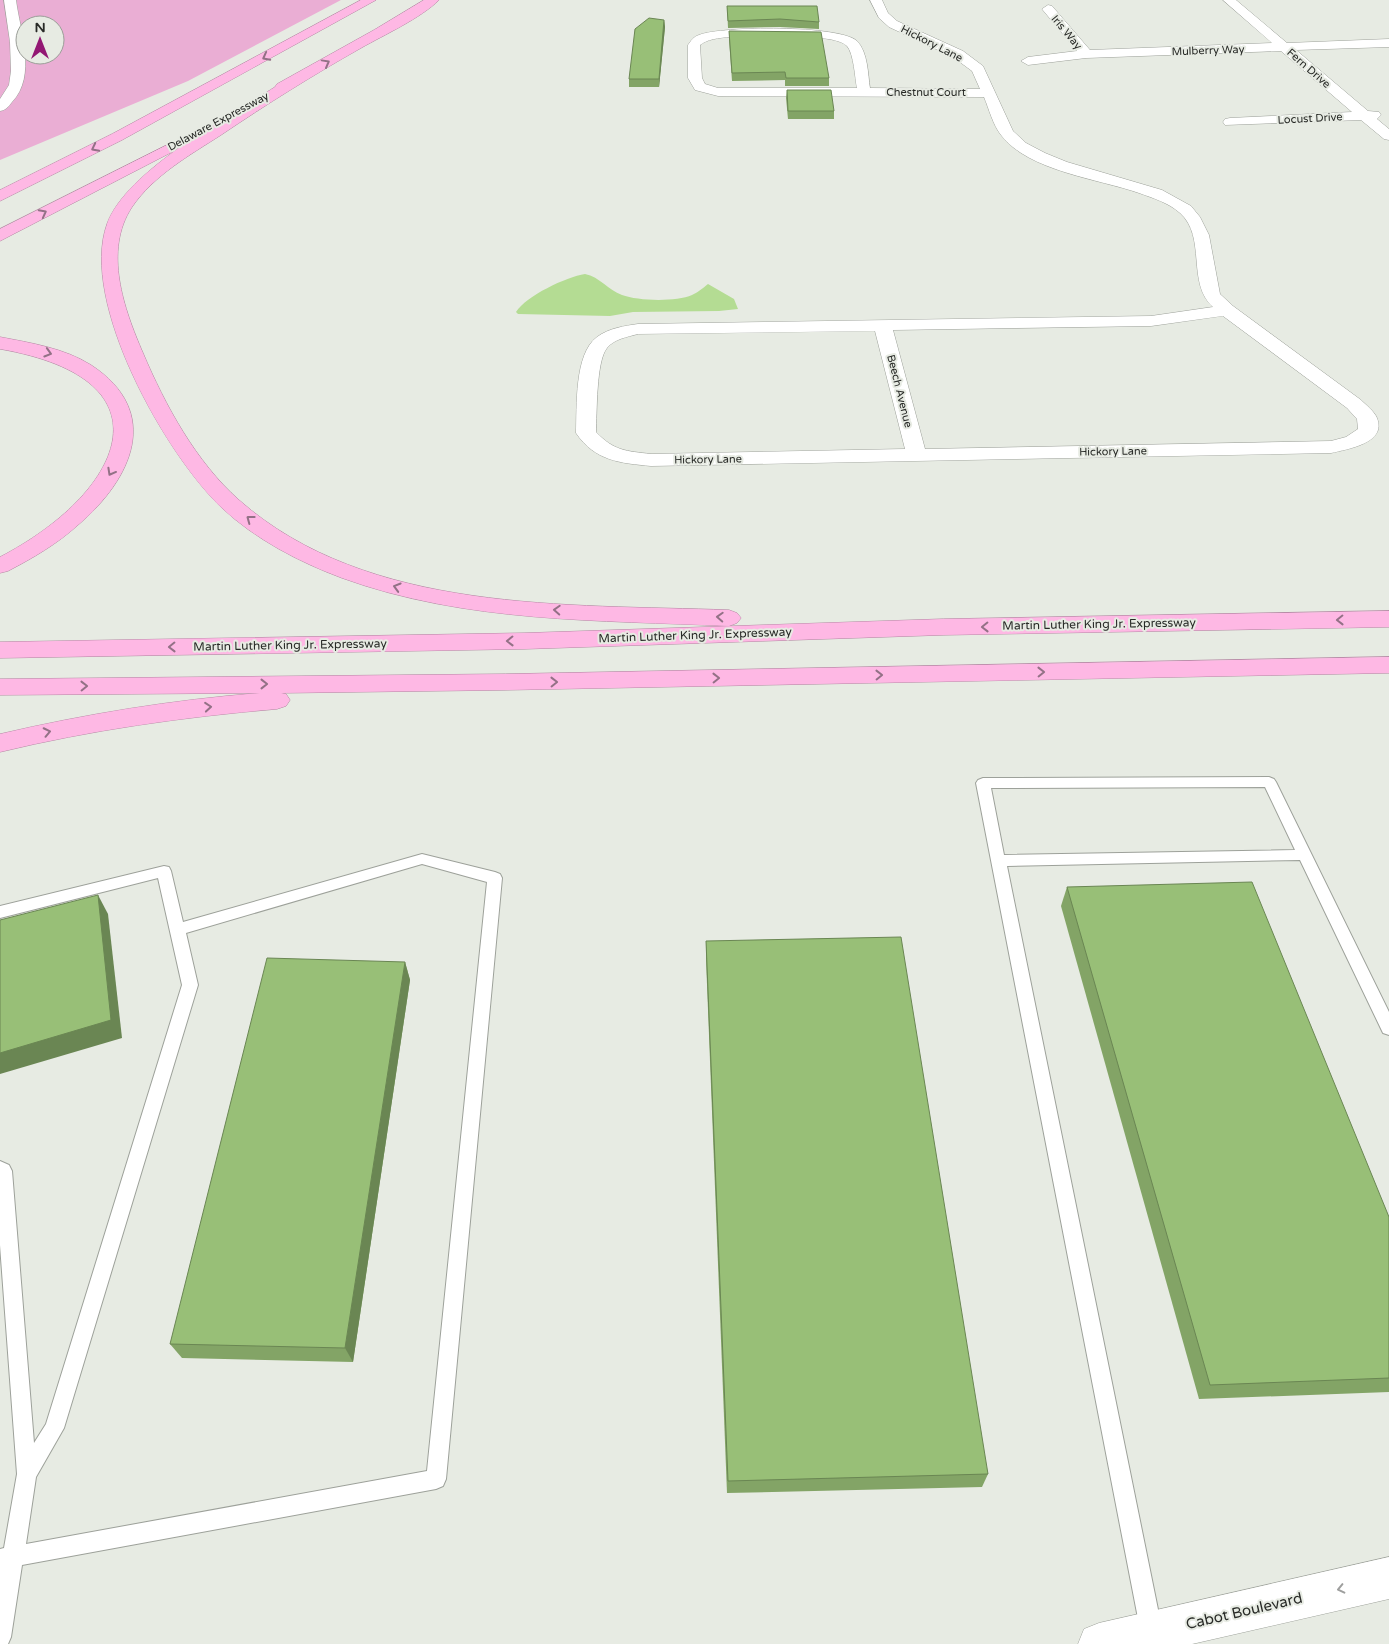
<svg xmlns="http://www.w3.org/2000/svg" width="1389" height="1644" font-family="'Varela Round',sans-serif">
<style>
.green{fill:#eaaed4;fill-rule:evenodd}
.water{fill:#b4dc93}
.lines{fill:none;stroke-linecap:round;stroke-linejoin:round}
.lane-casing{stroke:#9da19a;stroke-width:2}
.street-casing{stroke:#9da19a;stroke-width:1}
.highway-casing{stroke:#b386a2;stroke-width:1}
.lane{fill:#fff;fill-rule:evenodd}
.street{fill:#fff;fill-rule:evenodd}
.highway{fill:#feb8e4;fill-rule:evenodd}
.wall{fill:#83a466}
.shaded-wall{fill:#6a8653}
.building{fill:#98bf77;stroke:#6a8653}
.oneway{stroke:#937186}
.oneway2{stroke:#9e9f9e}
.labels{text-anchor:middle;stroke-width:4;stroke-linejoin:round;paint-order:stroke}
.far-street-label{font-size:11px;fill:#282a27;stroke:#e7ebe3}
.street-label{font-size:12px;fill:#282a27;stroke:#e7ebe3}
.near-street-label{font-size:15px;fill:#282a27;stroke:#e7ebe3}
</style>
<rect width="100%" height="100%" fill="#e7ebe3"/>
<!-- green -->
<path class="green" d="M0,0H341L188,81L0,160ZM25,25H55V55H25Z"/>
<!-- water -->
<path class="water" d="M585,274C600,277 608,290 622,295C638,301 676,302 692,295C697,293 703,288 708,284L734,299L738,309L719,311L633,312L610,316L518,314L516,312C526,296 566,277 585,274Z"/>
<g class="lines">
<!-- lane casing -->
<g class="lane-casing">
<g id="lane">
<path d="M1269,777L1274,779L1276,782L1389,1012V1035L1383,1033L1300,860L1007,866L1165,1644H1143L976,783L978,780L983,778ZM1265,787L1295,850L1004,855L991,788Z"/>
<path d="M422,854L495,872L500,874L502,878L446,1479L443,1486L436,1489L22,1565L11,1637L8,1644H0V1549L4,1548L17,1474L0,1245V1161L9,1165L12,1171L34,1443L46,1424L182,985L158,878L0,918V906L164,866L169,867L171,871L183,922ZM422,864L487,882L427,1471L26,1544L36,1477L64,1428L198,985L186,933Z"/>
</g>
</g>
<!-- street casing -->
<g class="street-casing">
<g id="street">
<path d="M4,0H16C20,31 37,76 12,102C8,107 6,110 0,111V99L9,85L11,71L10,42Z"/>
<path d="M870,0H882L888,13L897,21L963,51L983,66L1013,131L1026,143L1045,153L1067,162L1162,190L1191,206L1200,217L1209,235L1220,294L1233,306L1361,400C1366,405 1374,411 1377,418C1387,443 1348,449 1331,453L651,466C620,463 595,461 576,433C577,407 574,354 597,337C609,328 625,326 638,324L1151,316L1213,307C1186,283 1207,237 1180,213C1169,203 1153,198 1139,193C1099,179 1028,171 1001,135C993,125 989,109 984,97L718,96L695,90L688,78V45C691,41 693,37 699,35C721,26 840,25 857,41C868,52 868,75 870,88L980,89L972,71L953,57L889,27L879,18ZM766,37C783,37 835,34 847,46C854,54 855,79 857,88H718L705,84L702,78L700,45C713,34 749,37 766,37ZM1223,316L1347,408L1357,419L1358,429L1346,437L1331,441L925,449L893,330L1151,326ZM875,331L905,449L651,454C626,451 614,451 596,432C597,414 596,361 607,348C614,339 627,337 638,334Z"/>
<path d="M1223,0H1236L1287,43L1389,39V47L1296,50L1368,111L1379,112L1381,115L1377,119L1389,129V140L1384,139L1361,120L1225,125L1223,122L1225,119L1230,118L1352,112L1281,51L1086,58L1028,65L1021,61L1028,57L1077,51L1042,9L1048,5L1052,6L1090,50L1272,43Z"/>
<path d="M1389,1557V1599L1192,1644H1078L1084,1629L1099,1623Z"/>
</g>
</g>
<!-- highway casing -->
<g class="highway-casing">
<g id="highway">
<path d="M361,0H376L122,140L0,201V190L112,134Z"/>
<path d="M424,0H439C421,18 384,35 361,48C313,75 267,104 221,135C190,155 154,175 132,207C103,251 124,309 143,353C165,405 196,462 239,500C368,614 568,604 729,610L737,613L741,618L737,623L729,626C599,620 466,623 342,578C299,562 255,539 222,508C166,455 79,302 107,224C126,171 228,117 275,87L277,84L374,30Z"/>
<path d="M167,145L172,146L174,149L172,152L0,241V229Z"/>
<path d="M0,337C31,343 64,348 91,365C163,412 132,479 78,525C57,544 33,558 8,571L0,573V557C121,494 179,380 0,349Z"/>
<path d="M1389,611V627L943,635L525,649L0,658V642L525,633L943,619Z"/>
<path d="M1389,657V673L505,690L281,693L286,694L290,700L286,706L277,709C183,717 91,730 0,752V734C86,714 172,700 260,693L0,695V679L505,674Z"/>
</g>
</g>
<!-- lane -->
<use href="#lane" class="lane"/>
<!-- street -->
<use href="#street" class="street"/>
<!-- highway -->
<use href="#highway" class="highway"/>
</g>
<!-- wall -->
<g class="wall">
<path d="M727,6L819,22V29L780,27L728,28Z"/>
<path d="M664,20L665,27L659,87H629V79Z"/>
<path d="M729,31L829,78V86H785V80L732,81L729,39Z"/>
<path d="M787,90L834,111V119H788L786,98Z"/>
<path d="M1067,887L1389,1217V1392L1199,1399L1061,906Z"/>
<path d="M706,941L988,1474L982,1487L727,1493L706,959Z"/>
<path d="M405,962L410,980L353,1362L182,1358L170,1344Z"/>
</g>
<!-- shaded-wall -->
<g class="shaded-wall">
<path d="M664,20L665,27L659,87V79Z"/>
<path d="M98,895L108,914L122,1038L0,1074V1053Z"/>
<path d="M405,962L410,980L353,1362L345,1348Z"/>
</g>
<!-- building -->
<g class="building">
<path d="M727,6H817L819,22L780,19L728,21Z"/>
<path d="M649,18L664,20L659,79H629L635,29Z"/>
<path d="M729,31L821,32L829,78H786L785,72L732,73Z"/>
<path d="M787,90H831L834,111H788Z"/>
<path d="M1252,882L1389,1217V1378L1210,1385L1067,887Z"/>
<path d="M98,895L111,1020L0,1053V920Z"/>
<path d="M901,937L988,1474L728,1481L706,941Z"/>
<path d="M267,958L405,962L345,1348L170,1344Z"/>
</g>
<!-- one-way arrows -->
<defs><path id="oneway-chevron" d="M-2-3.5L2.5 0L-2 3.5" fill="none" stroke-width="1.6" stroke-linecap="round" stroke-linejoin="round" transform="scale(1.25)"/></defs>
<g class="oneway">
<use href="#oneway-chevron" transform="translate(266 57) rotate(152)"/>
<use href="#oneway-chevron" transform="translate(326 63) rotate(-29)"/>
<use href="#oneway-chevron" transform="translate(95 148) rotate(153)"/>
<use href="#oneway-chevron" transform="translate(43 213) rotate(-28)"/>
<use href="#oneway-chevron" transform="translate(48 353) rotate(17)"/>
<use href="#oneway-chevron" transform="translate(111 472) rotate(119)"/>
<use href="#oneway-chevron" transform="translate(250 519) rotate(-143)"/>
<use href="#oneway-chevron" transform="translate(397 587) rotate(-164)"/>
<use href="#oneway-chevron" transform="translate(557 610) rotate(-177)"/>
<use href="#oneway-chevron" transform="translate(720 617) rotate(-177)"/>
<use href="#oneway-chevron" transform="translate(1340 620) rotate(179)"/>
<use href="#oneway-chevron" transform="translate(985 627) rotate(179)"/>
<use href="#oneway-chevron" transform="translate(510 641) rotate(179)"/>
<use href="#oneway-chevron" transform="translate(172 647) rotate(179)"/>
<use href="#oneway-chevron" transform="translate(1041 672) rotate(-1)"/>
<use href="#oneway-chevron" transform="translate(879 675) rotate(-1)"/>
<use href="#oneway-chevron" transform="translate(716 678) rotate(-1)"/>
<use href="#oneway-chevron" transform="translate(554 682) rotate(-1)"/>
<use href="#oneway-chevron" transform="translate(264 684)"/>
<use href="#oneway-chevron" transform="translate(84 686) rotate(-1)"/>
<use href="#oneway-chevron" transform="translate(208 707) rotate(-5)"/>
<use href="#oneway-chevron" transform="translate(47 732) rotate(-12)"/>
</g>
<use class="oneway2" href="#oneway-chevron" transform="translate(1341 1589) rotate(167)"/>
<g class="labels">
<!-- far-street labels -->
<g class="far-street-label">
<text transform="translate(1067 32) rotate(50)" y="4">Iris Way</text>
<text transform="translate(932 43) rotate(27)" y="4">Hickory Lane</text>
<text transform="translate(1208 50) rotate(-2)" y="4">Mulberry Way</text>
<text transform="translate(1309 68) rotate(41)" y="4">Fern Drive</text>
<text x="926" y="96">Chestnut Court</text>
<text transform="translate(1310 118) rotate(-3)" y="4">Locust Drive</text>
<text transform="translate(218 121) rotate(-28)" y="4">Delaware Expressway</text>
<text transform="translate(900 391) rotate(76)" y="4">Beech Avenue</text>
<text transform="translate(1113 451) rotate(-1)" y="4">Hickory Lane</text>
<text transform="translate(708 459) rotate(-1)" y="4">Hickory Lane</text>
</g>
<!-- street labels -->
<g class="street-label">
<text transform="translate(1099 624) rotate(-1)" y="4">Martin Luther King Jr. Expressway</text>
<text transform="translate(695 635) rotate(-2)" y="4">Martin Luther King Jr. Expressway</text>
<text transform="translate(290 645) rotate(-1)" y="4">Martin Luther King Jr. Expressway</text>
</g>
<!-- near-street labels -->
<g class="near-street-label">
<text transform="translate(1244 1611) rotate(-13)" y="5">Cabot Boulevard</text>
</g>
</g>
<!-- north arrow -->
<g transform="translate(40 40)"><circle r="24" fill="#e7ebe3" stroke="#9b9e98"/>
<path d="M0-4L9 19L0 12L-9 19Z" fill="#931874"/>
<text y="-8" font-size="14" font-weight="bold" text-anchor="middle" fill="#282a27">N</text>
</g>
</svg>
